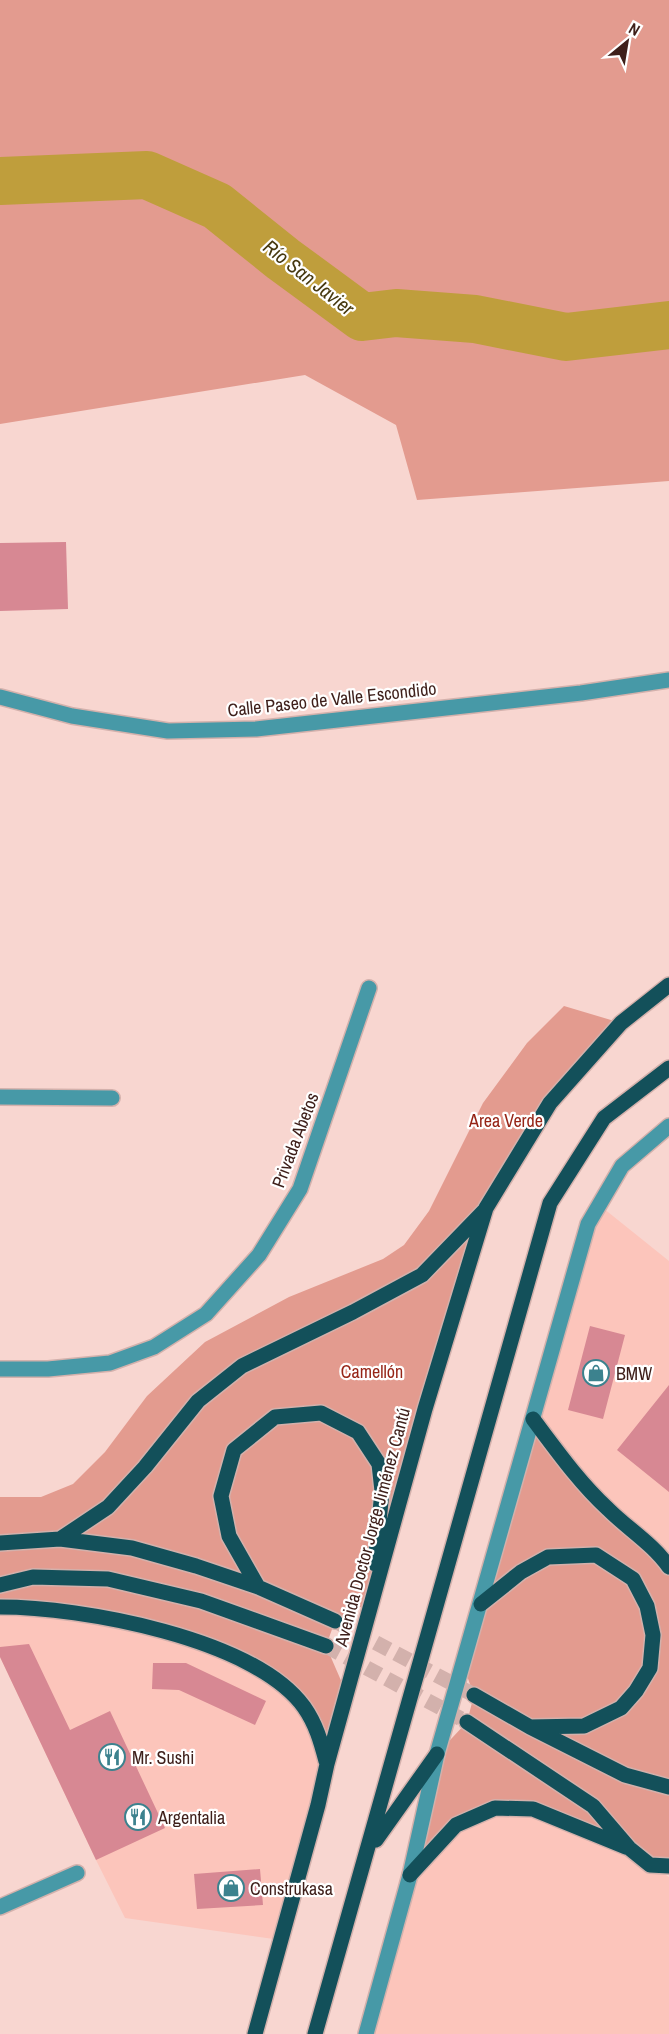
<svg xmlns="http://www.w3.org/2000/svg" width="669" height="2034" viewBox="0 0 669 2034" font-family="'Archivo Narrow',sans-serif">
<rect width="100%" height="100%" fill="#f8d6d0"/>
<path fill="#fcc5bb" d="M 598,1204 L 669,1261 L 669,1567 L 608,1509 L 533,1419 Z
M 0,1607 L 120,1620 L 251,1665 L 303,1706 L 327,1764 L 281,1940 L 125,1918 L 96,1860 L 0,1657 Z
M 495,1808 L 533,1809 L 650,1865 L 669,1877 L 669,2034 L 366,2034 L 410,1875 L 456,1825 Z"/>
<path fill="#e39b8f" d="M 0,0 L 669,0 L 669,481 L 417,500 L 396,425 L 305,375 L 0,424 Z
M 564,1006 L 621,1023 L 550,1103 L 486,1208 L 372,1601 L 335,1621 L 326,1646 L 346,1692 L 327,1764 L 303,1706 L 251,1665 L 120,1620 L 0,1607 L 0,1497 L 41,1497 L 73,1484 L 105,1452 L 147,1396 L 205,1342 L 289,1297 L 383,1259 L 404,1245 L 429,1211 L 483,1103 L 527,1043 Z
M 533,1419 L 669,1567 L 669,1866 L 571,1823 L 495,1808 L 456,1825 L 410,1875 L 437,1754 L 467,1722 L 474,1695 L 463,1665 Z"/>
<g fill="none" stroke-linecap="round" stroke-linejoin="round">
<path stroke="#bf9e3c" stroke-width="48" d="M 0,181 L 147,175 L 217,206 L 283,259 L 362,317 L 396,313 L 475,319 L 566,337 L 669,325"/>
</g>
<path fill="#d78893" d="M 66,542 L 68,609 L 0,611 L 0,543 Z
M 590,1326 L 625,1335 L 603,1419 L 568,1410 Z
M 669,1385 L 669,1492 L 617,1450 Z
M 29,1644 L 70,1730 L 110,1711 L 165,1828 L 96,1860 L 0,1657 L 0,1647 Z
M 153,1663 L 186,1663 L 266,1701 L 255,1725 L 179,1690 L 152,1689 Z
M 260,1869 L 263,1905 L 197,1909 L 194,1874 Z"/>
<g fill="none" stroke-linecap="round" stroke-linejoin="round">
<path stroke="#d3b1ac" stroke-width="15" stroke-dasharray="15 8" stroke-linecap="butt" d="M 335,1621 L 474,1695
M 326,1646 L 467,1722"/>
<defs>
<path id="minor" d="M 0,697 L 72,716 L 168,731 L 256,729 L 581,693 L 669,680
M 0,1097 L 112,1098
M 0,1369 L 48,1369 L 110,1363 L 154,1347 L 206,1314 L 259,1255 L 300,1189 L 369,988
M 0,1907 L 77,1873
M 366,2034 L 410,1875 L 437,1754 L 588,1224 L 622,1166 L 669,1126"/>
<path id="major" d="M 533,1419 C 557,1451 579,1482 608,1509 C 628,1529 653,1544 669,1567
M 60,1539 L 108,1507 L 145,1467 L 198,1401 L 242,1366 L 353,1312 L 422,1275 L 484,1211
M 0,1543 L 60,1539 L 132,1548 L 196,1566 L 258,1587 L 335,1621
M 0,1585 L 33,1577 L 108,1579 L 201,1601 L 326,1646
M 258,1587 L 229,1536 L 221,1496 L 234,1450 L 275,1417 L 321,1413 L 358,1432 L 379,1464 L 382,1491 L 375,1564
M 481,1604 L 521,1572 L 548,1557 L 596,1555 L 633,1579 L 647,1606 L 653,1635 L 650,1668 L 636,1691 L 621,1708 L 584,1726 L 530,1727
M 0,1607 C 81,1607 254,1638 304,1707 C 316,1724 321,1742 326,1761
M 474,1695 L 530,1727 L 625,1775 L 669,1787
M 467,1722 L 593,1806 L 629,1848 L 650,1865 L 669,1866
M 376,1840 L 437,1754
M 410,1875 L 456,1825 L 495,1808 L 533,1809 L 626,1847
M 255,2034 L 318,1805 L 327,1764 L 425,1409 L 486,1208 L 550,1103 L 621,1023 L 669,985
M 315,2034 L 550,1203 L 604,1118 L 669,1068"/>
</defs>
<use href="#minor" stroke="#d3b1ac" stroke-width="18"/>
<use href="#major" stroke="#d3b1ac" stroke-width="18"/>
<use href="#minor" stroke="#4799a7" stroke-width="15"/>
<use href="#major" stroke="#13505a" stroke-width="15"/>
</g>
<defs>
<symbol id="shop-ring" viewBox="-11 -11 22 22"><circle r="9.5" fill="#fff" stroke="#3c828e" stroke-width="1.5"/><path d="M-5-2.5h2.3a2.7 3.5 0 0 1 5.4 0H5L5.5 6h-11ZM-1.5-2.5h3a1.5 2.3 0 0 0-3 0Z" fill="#3c828e"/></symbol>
<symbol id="restaurant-ring" viewBox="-11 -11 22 22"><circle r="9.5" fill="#fff" stroke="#3c828e" stroke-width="1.5"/><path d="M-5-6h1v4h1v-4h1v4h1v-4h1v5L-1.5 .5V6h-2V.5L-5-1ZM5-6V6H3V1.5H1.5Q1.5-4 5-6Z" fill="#3c828e"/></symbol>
</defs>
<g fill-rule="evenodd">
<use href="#shop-ring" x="581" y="1358" width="30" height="30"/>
<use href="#restaurant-ring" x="97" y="1742" width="30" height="30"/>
<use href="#restaurant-ring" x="123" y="1802" width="30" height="30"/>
<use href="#shop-ring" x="216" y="1873" width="30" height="30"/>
</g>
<g text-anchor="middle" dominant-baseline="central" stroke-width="4.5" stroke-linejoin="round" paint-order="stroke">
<g font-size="18" fill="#3e1f1a" stroke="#fff">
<text transform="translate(332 699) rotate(-6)">Calle Paseo de Valle Escondido</text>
<text transform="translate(295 1140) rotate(-69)">Privada Abetos</text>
<text transform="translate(372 1527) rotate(-75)">Avenida Doctor Jorge Jiménez Cantú</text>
</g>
<g font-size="18" fill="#962517" stroke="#fff">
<text x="506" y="1120">Area Verde</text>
<text x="372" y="1371">Camellón</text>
</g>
<g font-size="18" fill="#3e1f1a" stroke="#fff" text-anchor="start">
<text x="616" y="1373">BMW</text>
<text x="132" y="1757">Mr. Sushi</text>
<text x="158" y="1817">Argentalia</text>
<text x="250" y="1888">Construkasa</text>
</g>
<g font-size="20" font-style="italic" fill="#473910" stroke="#fff">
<text transform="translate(309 277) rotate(38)">Río San Javier</text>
</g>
</g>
<g transform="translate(627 42) rotate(30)" stroke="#ffffff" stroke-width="4.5" paint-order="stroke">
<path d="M0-4.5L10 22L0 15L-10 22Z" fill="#3e1f1a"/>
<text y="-9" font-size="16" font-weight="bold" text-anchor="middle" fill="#3e1f1a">N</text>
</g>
</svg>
